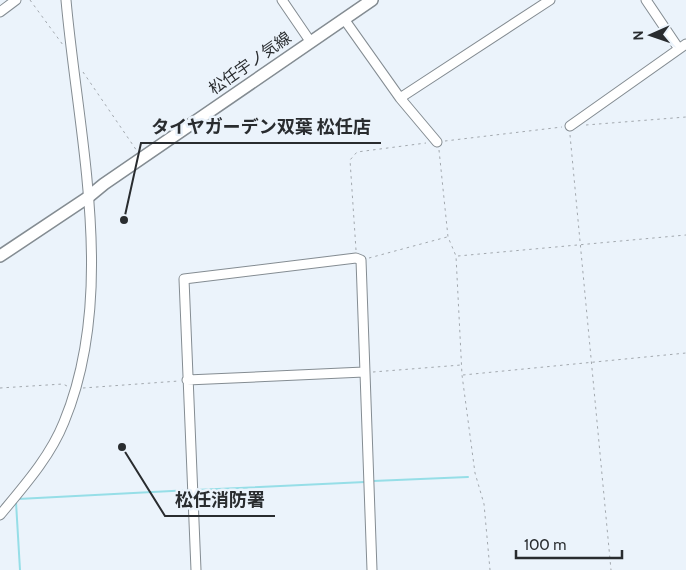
<svg xmlns="http://www.w3.org/2000/svg" width="686" height="570" viewBox="0 0 686 570" font-family="Cabin,'Noto Sans JP',sans-serif">
<rect width="100%" height="100%" fill="#ebf3fb"/>
<g fill="none" stroke-linecap="round" stroke-linejoin="round">
<path stroke="#96dee7" stroke-width="2" d="M 373,481 L 468,477
M 195,490 L 365,482
M 18,499 L 191,490
M 16,502 L 20,570"/>
<defs>
<path id="minor" d="M 282,0 L 310,41
M 646,0 L 679,49
M 0,12 L 16,0
M 344,19 L 400,98 L 437,142
M 400,98 L 550,0
M 570,126 L 686,44
M 187,380 L 364,372
M 0,515 C 24,486 50,457 64,422 C 118,292 78,135 66,0
M 196,570 L 184,279 L 356,258 L 361,260 L 372,570"/>
<path id="major" d="M 0,256 L 87,198 L 104,184 L 372,0"/>
</defs>
<use href="#minor" stroke="#848c92" stroke-width="11"/>
<use href="#major" stroke="#848c92" stroke-width="14"/>
<path stroke="#a2a8ae" stroke-width="1" stroke-dasharray="2.5 4" stroke-linecap="butt" d="M 30,0 L 63,45
M 83,72 L 137,151
M 586,125 L 686,117
M 570,135 L 611,570
M 445,141 L 562,127
M 439,150 L 448,237 L 456,256 L 462,375 L 475,473 L 484,504 L 490,570
M 356,250 L 350,160 L 357,152 L 426,143
M 458,256 L 686,235
M 369,258 L 447,237
M 373,372 L 461,365
M 463,375 L 686,353
M 0,388 L 63,384 L 67,386
M 83,388 L 179,381"/>
<use href="#minor" stroke="#fff" stroke-width="9"/>
<use href="#major" stroke="#fff" stroke-width="11"/>
</g>
<g text-anchor="middle" dominant-baseline="central" stroke-width="5" stroke-linejoin="round" paint-order="stroke">
<g font-size="16" fill="#292c2f" stroke="#ebf3fb">
<text transform="translate(250 63) rotate(-35)">松任宇ノ気線</text>
</g>
</g>
<path fill="none" stroke="#292c2f" stroke-width="2" d="M124 220L141 143H381M122 447L165 516H275"/>
<g fill="#292c2f" stroke="#ebf3fb" stroke-width="2">
<circle cx="124" cy="220" r="5"/>
<circle cx="122" cy="447" r="5"/>
</g>
<g font-size="18" text-anchor="middle" font-weight="bold" fill="#292c2f" stroke="#ebf3fb" stroke-width="5" stroke-linejoin="round" paint-order="stroke">
<text x="261" y="133">タイヤガーデン双葉 松任店</text>
<text x="220" y="506">松任消防署</text>
</g>
<g transform="translate(651 35) rotate(268)" stroke="#ebf3fb" stroke-width="4" paint-order="stroke">
<path d="M0-4L9 19L0 12L-9 19Z" fill="#292c2f"/>
<text y="-8" font-size="14" font-weight="bold" text-anchor="middle" fill="#292c2f">N</text>
</g>
<path d="M516 550v8h106v-8" fill="none" stroke="#292c2f" stroke-width="2.5"/>
<text x="524" y="550" font-size="15" fill="#292c2f" stroke="#ebf3fb" stroke-width="4" paint-order="stroke">100 m</text>
</svg>
